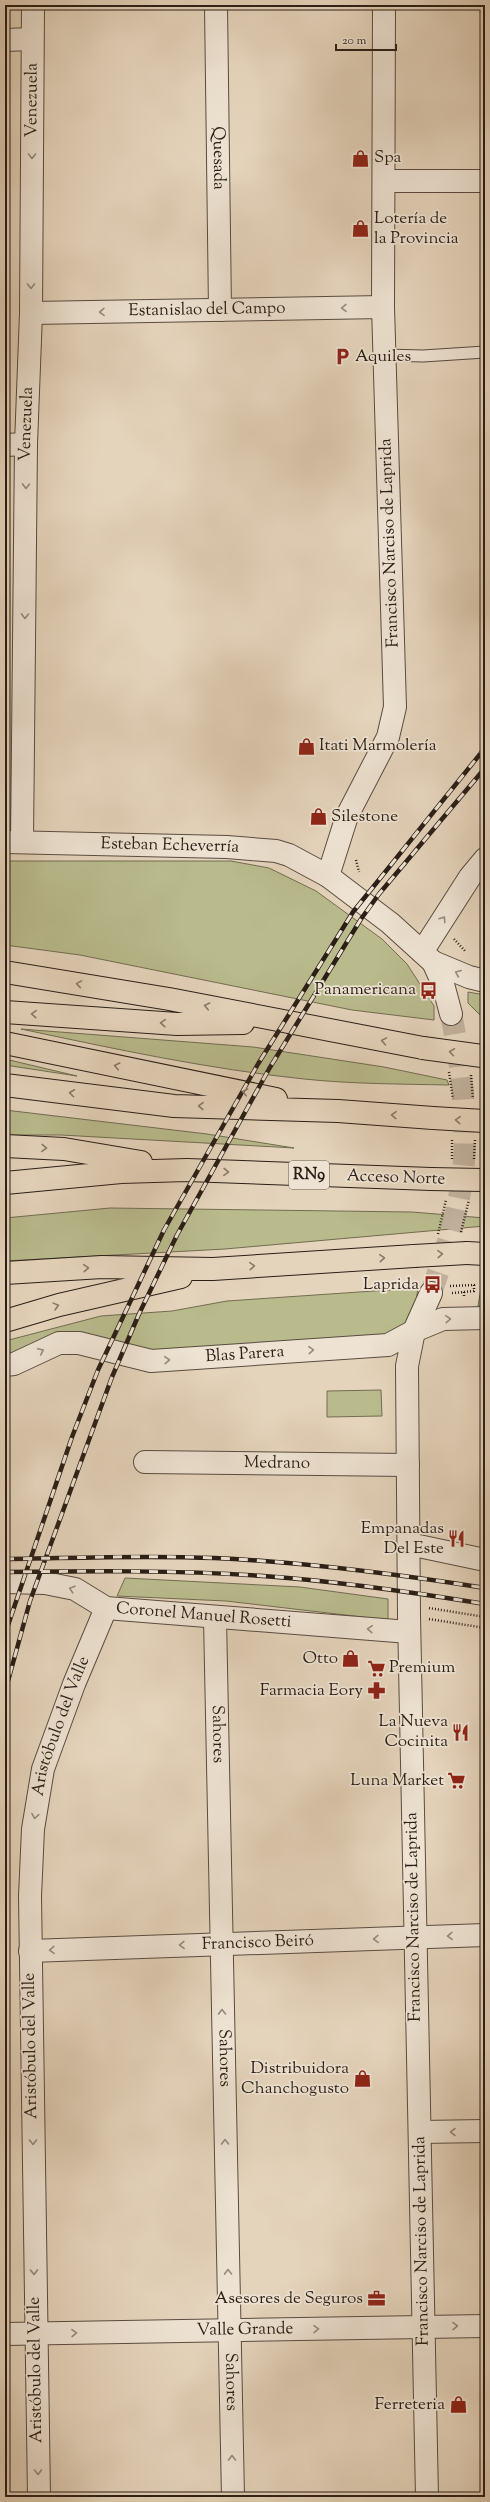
<svg xmlns="http://www.w3.org/2000/svg" width="490" height="2502" viewBox="0 0 490 2502" font-family="'Sorts Mill Goudy',serif">
<rect width="100%" height="100%" fill="#e5d4bc"/>
<filter id="stains"><feTurbulence type="fractalNoise" baseFrequency=".005" numOctaves="4"/><feColorMatrix values="0 0 0 0 .2 0 0 0 0 .09 0 0 0 0 .02 0 0 0 .5 -.17"/></filter>
<radialGradient id="worn" r=".72"><stop offset=".6" stop-color="#630" stop-opacity="0"/><stop offset="1" stop-color="#630" stop-opacity=".3"/></radialGradient>
<path fill="#b9bb8d" stroke="#726c52" d="M 5,861 L 231,861 L 269,868 L 316,891 L 382,939 L 407,964 L 434,1006 L 434,1020 L 352,1010 L 80,955 L 5,945 Z
M 468,992 L 485,995 L 485,1017 L 481,1016 L 468,1003 Z
M 21,1029 L 253,1047 L 384,1067 L 447,1080 L 449,1085 C 400,1084 352,1084 304,1079 C 208,1069 115,1049 21,1029 Z
M 5,1059 L 77,1076 L 5,1065 Z
M 5,1110 L 207,1134 L 294,1148 L 61,1135 L 5,1135 Z
M 110,1208 L 412,1212 L 485,1218 L 485,1226 L 225,1249 L 5,1261 L 5,1218 Z
M 482,1283 L 485,1283 L 485,1306 L 478,1306 Z
M 418,1288 L 412,1326 L 389,1336 L 148,1356 L 99,1340 L 5,1357 L 5,1341 L 101,1316 L 172,1311 L 227,1301 Z
M 381,1390 L 382,1416 L 327,1417 L 327,1391 Z
M 125,1578 L 300,1587 L 388,1599 L 388,1620 L 226,1601 L 117,1596 Z"/>
<g fill="none" stroke-linecap="round" stroke-linejoin="round">
<path stroke="#c0b09b" stroke-width="22" stroke-dasharray="22 11" stroke-linecap="butt" d="M 431,1293 C 443,1258 455,1224 461,1187 C 470,1133 462,1068 451,1014"/>
<defs>
<path id="service" d="M 385,355 L 423,356 L 485,352"/>
<g id="minor">
<path id="s1" d="M 216,5 L 220,310"/>
<path d="M 5,40 L 32,39"/>
<path d="M 384,181 L 485,181"/>
<path id="s2" d="M 31,313 L 383,307"/>
<path d="M 5,445 L 26,444"/>
<path id="s3" d="M 22,842 L 26,444 L 31,313 L 33,5"/>
<path d="M 422,952 L 470,877 L 485,859"/>
<path id="s4" d="M 145,1462 L 408,1465"/>
<path d="M 409,1544 L 485,1560"/>
<path id="s5" d="M 215,1618 L 233,2497"/>
<path id="s6" d="M 30,1951 L 485,1935"/>
<path d="M 420,2132 L 485,2131"/>
<path id="s7" d="M 5,2334 L 485,2326"/>
<path id="s8" d="M 39,2497 L 30,1896 L 33,1829 L 43,1769 L 74,1684 L 106,1608"/>
</g>
<g id="tertiary">
<path id="s9" d="M 5,842 L 227,847 L 276,851 L 289,855 L 328,876 L 390,923 L 422,952 L 433,962 L 443,984 L 451,1014"/>
<path d="M 328,876 L 347,816 L 388,737 L 395,707 L 383,307 L 384,5"/>
<path d="M 433,962 L 469,977 L 485,981"/>
<path id="s10" d="M 5,1365 L 14,1364 L 59,1343 L 79,1343 L 151,1361 L 388,1345 L 414,1331 L 443,1319 L 485,1318"/>
<path id="s11" d="M 5,1582 L 45,1583 L 75,1589 L 106,1608 L 409,1632"/>
<path d="M 427,2497 L 409,1616 L 407,1366 L 414,1331 L 431,1293"/>
</g>
<path id="motorway" d="M 5,972 L 169,999 L 423,1048
M 5,1012 L 177,1024 L 243,1023
M 5,1043 L 276,1099
M 5,1085 L 174,1106 L 338,1111 L 433,1118
M 5,1146 L 64,1149 L 141,1162
M 5,1183 L 121,1172 L 187,1170 L 431,1179
M 467,1253 L 485,1254
M 5,1273 L 102,1267 L 213,1269 L 414,1256
M 5,1321 L 59,1305 L 181,1277"/>
</defs>
<use href="#service" stroke="#594c40" stroke-width="13"/>
<use href="#minor" stroke="#594c40" stroke-width="24"/>
<use href="#tertiary" stroke="#594c40" stroke-width="24"/>
<use href="#motorway" stroke="#2a1e16" stroke-width="24"/>
<path stroke="#2a1e16" stroke-width="2.5" stroke-dasharray="1 2" stroke-linecap="butt" d="M 356,860 L 359,872
M 454,939 L 466,952
M 449,1072 L 453,1099
M 471,1075 L 473,1099
M 452,1159 L 452,1140
M 474,1159 L 475,1140
M 461,1232 L 469,1200
M 438,1234 L 446,1200
M 450,1286 L 474,1285 L 474,1291 L 464,1292
M 452,1293 L 464,1292 L 464,1298
M 429,1608 L 485,1617
M 429,1619 L 485,1628"/>
<use href="#service" stroke="#eee3d3" stroke-width="11"/>
<use href="#minor" stroke="#eee3d3" stroke-width="22"/>
<use href="#tertiary" stroke="#eee3d3" stroke-width="22"/>
<use href="#motorway" stroke="#e5d4bc" stroke-width="22"/>
<defs>
<path id="rail" d="M 5,1559 C 75,1558 144,1555 214,1558 C 304,1562 396,1574 485,1588
M 5,1572 C 91,1571 177,1570 263,1576 C 337,1581 411,1592 485,1604
M 5,1634 L 72,1437 L 98,1370 L 164,1230 L 258,1064 L 353,912 L 485,748
M 5,1692 L 30,1601 L 112,1377 L 139,1314 L 177,1235 L 269,1069 L 361,919 L 379,894 L 485,768"/>
</defs>
<use href="#rail" stroke="#2a1e16" stroke-width="4.5"/>
<use href="#rail" stroke="#eee3d3" stroke-width="3" stroke-dasharray="9" stroke-linecap="butt"/>
<defs>
<path id="motorway-bridge" d="M 423,1048 L 482,1056
M 433,1118 L 484,1121
M 431,1179 L 482,1180
M 414,1256 L 467,1253"/>
</defs>
<use href="#motorway-bridge" stroke="#2a1e16" stroke-width="24" stroke-linecap="butt"/>
<use href="#motorway-bridge" stroke="#e5d4bc" stroke-width="22"/>
</g>
<defs><path id="oneway-chevron" d="M-2-3.5L2.5 0L-2 3.5" fill="none" stroke-width="1.6" stroke-linecap="round" stroke-linejoin="round"/></defs>
<g stroke="#968a7e">
<use href="#oneway-chevron" transform="translate(32 156) rotate(90)"/>
<use href="#oneway-chevron" transform="translate(31 286) rotate(90)"/>
<use href="#oneway-chevron" transform="translate(344 308) rotate(179)"/>
<use href="#oneway-chevron" transform="translate(102 312) rotate(179)"/>
<use href="#oneway-chevron" transform="translate(26 486) rotate(91)"/>
<use href="#oneway-chevron" transform="translate(25 616) rotate(91)"/>
<use href="#oneway-chevron" transform="translate(443 919) rotate(-57)"/>
<use href="#oneway-chevron" transform="translate(458 973) rotate(-157)"/>
<use href="#oneway-chevron" transform="translate(448 1319) rotate(-4)"/>
<use href="#oneway-chevron" transform="translate(311 1350) rotate(-4)"/>
<use href="#oneway-chevron" transform="translate(41 1351) rotate(-25)"/>
<use href="#oneway-chevron" transform="translate(167 1360) rotate(-4)"/>
<use href="#oneway-chevron" transform="translate(72 1589) rotate(-162)"/>
<use href="#oneway-chevron" transform="translate(370 1629) rotate(-176)"/>
<use href="#oneway-chevron" transform="translate(35 1816) rotate(99)"/>
<use href="#oneway-chevron" transform="translate(450 1936) rotate(178)"/>
<use href="#oneway-chevron" transform="translate(376 1939) rotate(178)"/>
<use href="#oneway-chevron" transform="translate(182 1945) rotate(178)"/>
<use href="#oneway-chevron" transform="translate(52 1950) rotate(178)"/>
<use href="#oneway-chevron" transform="translate(222 2012) rotate(-91)"/>
<use href="#oneway-chevron" transform="translate(453 2132) rotate(180)"/>
<use href="#oneway-chevron" transform="translate(33 2142) rotate(89)"/>
<use href="#oneway-chevron" transform="translate(225 2142) rotate(-91)"/>
<use href="#oneway-chevron" transform="translate(34 2272) rotate(89)"/>
<use href="#oneway-chevron" transform="translate(228 2272) rotate(-91)"/>
<use href="#oneway-chevron" transform="translate(455 2326) rotate(-1)"/>
<use href="#oneway-chevron" transform="translate(316 2329) rotate(-1)"/>
<use href="#oneway-chevron" transform="translate(74 2333) rotate(-1)"/>
<use href="#oneway-chevron" transform="translate(232 2458) rotate(-91)"/>
<use href="#oneway-chevron" transform="translate(38 2472) rotate(89)"/>
</g>
<g stroke="#887969">
<use href="#oneway-chevron" transform="translate(79 984) rotate(-171)"/>
<use href="#oneway-chevron" transform="translate(207 1006) rotate(-168)"/>
<use href="#oneway-chevron" transform="translate(34 1014) rotate(-176)"/>
<use href="#oneway-chevron" transform="translate(163 1023) rotate(-176)"/>
<use href="#oneway-chevron" transform="translate(384 1041) rotate(-170)"/>
<use href="#oneway-chevron" transform="translate(452 1052) rotate(-172)"/>
<use href="#oneway-chevron" transform="translate(117 1066) rotate(-168)"/>
<use href="#oneway-chevron" transform="translate(245 1092) rotate(-168)"/>
<use href="#oneway-chevron" transform="translate(72 1093) rotate(-173)"/>
<use href="#oneway-chevron" transform="translate(201 1106) rotate(-178)"/>
<use href="#oneway-chevron" transform="translate(394 1115) rotate(-177)"/>
<use href="#oneway-chevron" transform="translate(458 1120) rotate(-176)"/>
<use href="#oneway-chevron" transform="translate(44 1148) rotate(3)"/>
<use href="#oneway-chevron" transform="translate(226 1172) rotate(2)"/>
<use href="#oneway-chevron" transform="translate(440 1254) rotate(-2)"/>
<use href="#oneway-chevron" transform="translate(382 1258) rotate(-4)"/>
<use href="#oneway-chevron" transform="translate(252 1266) rotate(-4)"/>
<use href="#oneway-chevron" transform="translate(86 1268) rotate(-4)"/>
<use href="#oneway-chevron" transform="translate(56 1306) rotate(-15)"/>
</g>
<defs>
<symbol id="shop-bare" viewBox="-9 -9 18 18"><path d="M-5-2.5h2.3a2.7 3.5 0 0 1 5.4 0H5L5.5 6h-11ZM-1.5-2.5h3a1.5 2.3 0 0 0-3 0Z" fill="#8f2418" stroke="#eee3d3" stroke-width="2.5" paint-order="stroke"/></symbol>
<symbol id="parking-bare" viewBox="-9 -9 18 18"><path d="M-3.5-5.5H1a3.5 3.5 0 0 1 0 7H-1V5.5H-3.5ZM-1-3.4V-.6H.8a1.4 1.4 0 0 0 0-2.8Z" fill="#8f2418" stroke="#eee3d3" stroke-width="2.5" paint-order="stroke"/></symbol>
<symbol id="bus-bare" viewBox="-9 -9 18 18"><path d="M-5-6H5V4H4V6H2V4H-2V6H-4V4H-5ZM-3.5-4V0h7V-4ZM-3.5 1.2v1.5H-2V1.2ZM2 1.2v1.5H3.5V1.2Z" fill="#8f2418" stroke="#eee3d3" stroke-width="2.5" paint-order="stroke"/></symbol>
<symbol id="restaurant-bare" viewBox="-9 -9 18 18"><path d="M-5-6h1v4h1v-4h1v4h1v-4h1v5L-1.5 .5V6h-2V.5L-5-1ZM5-6V6H3V1.5H1.5Q1.5-4 5-6Z" fill="#8f2418" stroke="#eee3d3" stroke-width="2.5" paint-order="stroke"/></symbol>
<symbol id="supermarket-bare" viewBox="-9 -9 18 18"><path d="M-6-5.5h2.5l.6 2H6L4.5 2H-2.5L-4.4-4H-6ZM-1.5 3.2a1.3 1.3 0 1 0 .1 0ZM3 3.2a1.3 1.3 0 1 0 .1 0Z" fill="#8f2418" stroke="#eee3d3" stroke-width="2.5" paint-order="stroke"/></symbol>
<symbol id="pharmacy-bare" viewBox="-9 -9 18 18"><path d="M-2-6h4v4h4v4h-4v4h-4v-4h-4v-4h4Z" fill="#8f2418" stroke="#eee3d3" stroke-width="2.5" paint-order="stroke"/></symbol>
<symbol id="office-bare" viewBox="-9 -9 18 18"><path d="M-6-3h4V-5.5h4V-3h4V5H-6ZM-1-4.5V-3h2v-1.5ZM-6 0V1H6V0Z" fill="#8f2418" stroke="#eee3d3" stroke-width="2.5" paint-order="stroke"/></symbol>
</defs>
<g fill-rule="evenodd">
<use href="#shop-bare" x="348" y="146" width="25" height="25"/>
<use href="#shop-bare" x="348" y="216" width="25" height="25"/>
<use href="#parking-bare" x="330" y="344" width="25" height="25"/>
<use href="#shop-bare" x="294" y="734" width="25" height="25"/>
<use href="#shop-bare" x="306" y="804" width="25" height="25"/>
<use href="#bus-bare" x="416" y="978" width="25" height="25"/>
<use href="#bus-bare" x="420" y="1272" width="25" height="25"/>
<use href="#restaurant-bare" x="444" y="1526" width="25" height="25"/>
<use href="#shop-bare" x="338" y="1646" width="25" height="25"/>
<use href="#supermarket-bare" x="364" y="1656" width="25" height="25"/>
<use href="#pharmacy-bare" x="364" y="1678" width="25" height="25"/>
<use href="#restaurant-bare" x="448" y="1720" width="25" height="25"/>
<use href="#supermarket-bare" x="444" y="1768" width="25" height="25"/>
<use href="#shop-bare" x="350" y="2066" width="25" height="25"/>
<use href="#office-bare" x="364" y="2286" width="25" height="25"/>
<use href="#shop-bare" x="446" y="2392" width="25" height="25"/>
</g>
<g text-anchor="middle" dominant-baseline="central" stroke-width="3.5" stroke-linejoin="round" paint-order="stroke">
<rect fill="#eee3d3" stroke="#65594f" stroke-width="1" x="289" y="1161" width="40" height="28" rx="3"/>
<g font-size="16" font-weight="bold" fill="#2a1e16">
<text x="309" y="1175">RN9</text>
</g>
<g font-size="17" fill="#2a1e16" stroke="#eee3d3">
<text stroke="none"><textPath href="#s3" startOffset="742">Venezuela</textPath></text>
<text stroke="none"><textPath href="#s1" startOffset="153">Quesada</textPath></text>
<text stroke="none"><textPath href="#s2" startOffset="176">Estanislao del Campo</textPath></text>
<text stroke="none"><textPath href="#s3" startOffset="418">Venezuela</textPath></text>
<text transform="translate(390 543) rotate(-92)">Francisco Narciso de Laprida</text>
<text stroke="none"><textPath href="#s9" startOffset="165">Esteban Echeverría</textPath></text>
<text transform="translate(396 1178) rotate(2)">Acceso Norte</text>
<text stroke="none"><textPath href="#s10" startOffset="247">Blas Parera</textPath></text>
<text stroke="none"><textPath href="#s4" startOffset="132">Medrano</textPath></text>
<text stroke="none"><textPath href="#s11" startOffset="205">Coronel Manuel Rosetti</textPath></text>
<text stroke="none"><textPath href="#s8" startOffset="775">Aristóbulo del Valle</textPath></text>
<text stroke="none"><textPath href="#s5" startOffset="116">Sahores</textPath></text>
<text transform="translate(414 1917) rotate(-91)">Francisco Narciso de Laprida</text>
<text stroke="none"><textPath href="#s6" startOffset="228">Francisco Beiró</textPath></text>
<text transform="translate(31 2046) rotate(-91)">Aristóbulo del Valle</text>
<text stroke="none"><textPath href="#s5" startOffset="440">Sahores</textPath></text>
<text transform="translate(422 2241) rotate(-91)">Francisco Narciso de Laprida</text>
<text stroke="none"><textPath href="#s7" startOffset="240">Valle Grande</textPath></text>
<text transform="translate(36 2370) rotate(-91)">Aristóbulo del Valle</text>
<text stroke="none"><textPath href="#s5" startOffset="764">Sahores</textPath></text>
</g>
<g font-size="17" fill="#2a1e16" stroke="#eee3d3" text-anchor="end">
<text x="374" y="158" text-anchor="start">Spa</text>
<text x="374" y="219" text-anchor="start">Lotería de<tspan x="374" dy="20">la Provincia</tspan></text>
<text x="355" y="357" text-anchor="start">Aquiles</text>
<text x="319" y="746" text-anchor="start">Itati Marmolería</text>
<text x="331" y="817" text-anchor="start">Silestone</text>
<text x="416" y="990">Panamericana</text>
<text x="419" y="1285">Laprida</text>
<text x="444" y="1529">Empanadas<tspan x="444" dy="20">Del Este</tspan></text>
<text x="338" y="1659">Otto</text>
<text x="389" y="1668" text-anchor="start">Premium</text>
<text x="363" y="1691">Farmacia Eory</text>
<text x="448" y="1722">La Nueva<tspan x="448" dy="20">Cocinita</tspan></text>
<text x="444" y="1781">Luna Market</text>
<text x="349" y="2069">Distribuidora<tspan x="349" dy="20">Chanchogusto</tspan></text>
<text x="363" y="2299">Asesores de Seguros</text>
<text x="445" y="2405">Ferreteria</text>
</g>
</g>
<rect width="490" height="2502" fill="none" stroke="#e5d4bc" stroke-width="20"/>
<rect x="6" y="6" width="478" height="2490" fill="none" stroke="#2a1e16" stroke-width="2"/>
<rect x="10" y="10" width="470" height="2482" fill="none" stroke="#2a1e16"/>
<path d="M336 44v6h60v-6" fill="none" stroke="#2a1e16" stroke-width="2"/>
<text x="342" y="44" font-size="12" fill="#2a1e16" stroke="#eee3d3" stroke-width="3" paint-order="stroke">20 m</text>
<rect width="100%" height="100%" filter="url(#stains)"/>
<rect width="100%" height="100%" fill="url(#worn)"/>
</svg>
